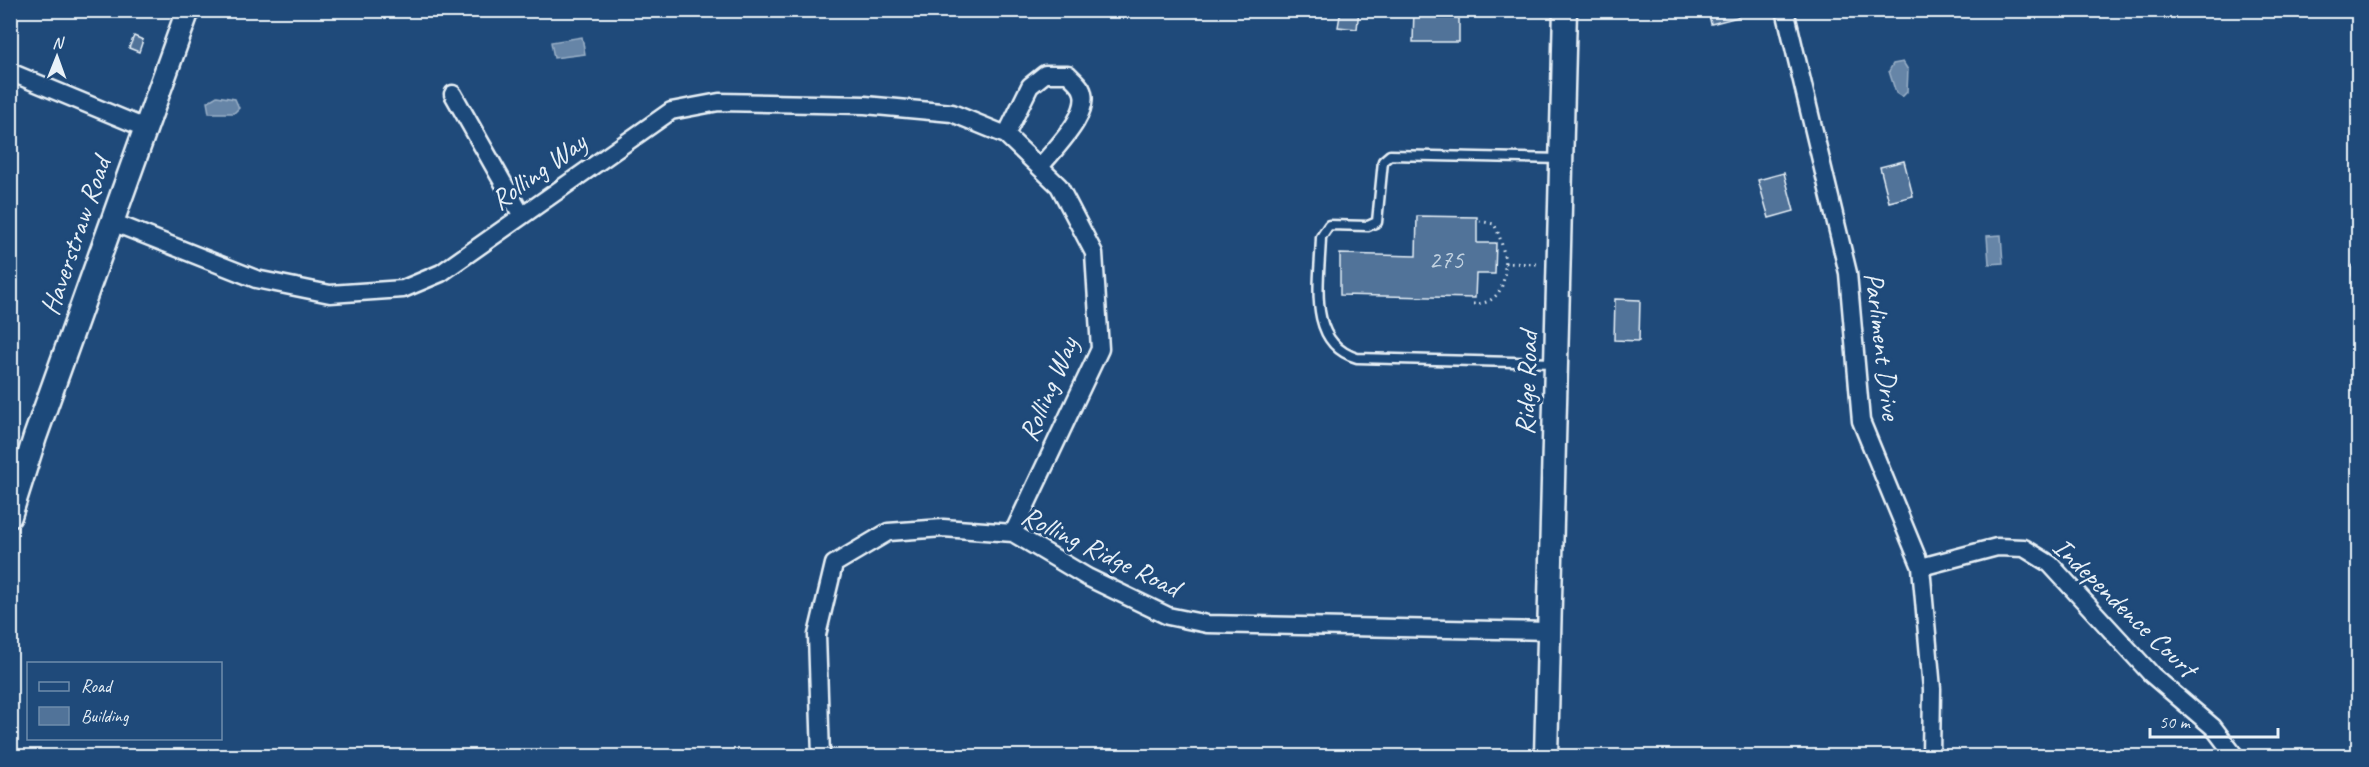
<svg xmlns="http://www.w3.org/2000/svg" width="2369" height="767" viewBox="0 0 2369 767" font-family="Caveat,sans-serif">
<rect width="100%" height="100%" fill="#1f4a7a"/>
<filter id="ink" filterUnits="userSpaceOnUse"><feTurbulence type="fractalNoise" baseFrequency=".0167" numOctaves="2"/><feDisplacementMap in="SourceGraphic" scale="12" xChannelSelector="R" yChannelSelector="G"/><feConvolveMatrix kernelMatrix="1 2 1 2 8 2 1 2 1" color-interpolation-filters="sRGB"/></filter>
<g filter="url(#ink)">
<path fill="#6685a7" stroke="#9ab0c7" stroke-width="1.5" d="M 582,37 L 585,54 L 554,58 L 551,42 Z
M 1903,62 L 1908,70 L 1907,92 L 1902,97 L 1896,93 L 1889,71 L 1893,64 Z
M 217,96 L 235,99 L 239,108 L 234,113 L 209,113 L 207,102 Z
M 2001,235 L 2003,263 L 1989,264 L 1987,236 Z"/>
<path fill="#517399" stroke="#e8f1f8" stroke-width="1.5" d="M 1341,10 L 1359,10 L 1357,29 L 1338,27 Z
M 1414,10 L 1459,10 L 1459,42 L 1413,42 Z
M 1708,10 L 1736,10 L 1738,17 L 1711,24 Z
M 134,36 L 143,40 L 139,52 L 129,48 Z
M 1904,161 L 1913,196 L 1889,202 L 1880,167 Z
M 1784,173 L 1794,211 L 1769,218 L 1758,180 Z
M 1417,216 L 1477,217 L 1477,243 L 1496,243 L 1495,274 L 1476,274 L 1475,298 L 1340,295 L 1340,254 L 1416,256 Z
M 1615,299 L 1640,300 L 1639,341 L 1614,340 Z"/>
<g fill="none" stroke-linecap="round" stroke-linejoin="round">
<defs>
<path id="lane" d="M 2358,268 L 2358,275
M 1555,363 L 1357,358 C 1306,343 1320,279 1321,237 L 1329,225 L 1368,226 L 1377,222 L 1383,161 L 1390,155 L 1561,159"/>
<path id="street" d="M 1785,10 L 1848,273 L 1861,421 L 1921,567 L 1932,689 L 1931,756
M 10,72 L 145,128
M 453,94 L 522,216
M 1006,135 L 1030,86 L 1045,74 L 1068,74 C 1072,78 1078,83 1081,88 C 1094,112 1054,149 1040,167
M 112,222 L 256,279 L 330,294 L 403,289 L 441,273 L 671,111 L 719,102 L 865,105 L 952,113 L 1006,135 L 1059,186 L 1094,253 L 1100,349 L 1013,533
M 1921,567 L 1997,547 L 2024,548 L 2050,564 L 2152,675 L 2213,727 L 2235,756
M 821,756 L 817,635 L 834,564 L 888,532 L 943,528 L 1013,533 L 1087,577 L 1168,616 L 1207,624 L 1548,631"/>
<path id="secondary" d="M 10,516 L 35,437 L 188,10
M 1546,756 L 1565,10"/>
</defs>
<use href="#lane" stroke="#e8f1f8" stroke-width="13"/>
<use href="#street" stroke="#e8f1f8" stroke-width="21"/>
<use href="#secondary" stroke="#e8f1f8" stroke-width="27"/>
<path stroke="#e8f1f8" stroke-width="3" stroke-dasharray="1.5 4.5" stroke-linecap="butt" d="M 1505,263 L 1539,264
M 1473,304 C 1515,305 1508,250 1494,224 L 1480,221"/>
<use href="#lane" stroke="#1f4a7a" stroke-width="8"/>
<use href="#street" stroke="#1f4a7a" stroke-width="16"/>
<use href="#secondary" stroke="#1f4a7a" stroke-width="22"/>
</g>
</g>
<g text-anchor="middle" dominant-baseline="central" stroke-width="6" stroke-linejoin="round" paint-order="stroke">
<g font-size="26" fill="#c2d2e0">
<text x="1446" y="259">275</text>
</g>
<g font-size="28" fill="#e8f1f8" stroke="#1f4a7a">
<text transform="translate(538 171) rotate(-36)">Rolling Way</text>
<text transform="translate(75 236) rotate(-71)">Haverstraw Road</text>
<text transform="translate(1883 346) rotate(83)">Parliment Drive</text>
<text transform="translate(1526 383) rotate(-88)">Ridge Road</text>
<text transform="translate(1048 389) rotate(-67)">Rolling Way</text>
<text transform="translate(1101 551) rotate(26)">Rolling Ridge Road</text>
<text transform="translate(2125 607) rotate(44)">Independence Court</text>
</g>
</g>
<rect width="2369" height="767" fill="none" stroke="#1f4a7a" stroke-width="36"/>
<rect x="18" y="18" width="2333" height="731" fill="none" stroke="#e8f1f8" stroke-width="2" filter="url(#ink)"/>
<rect x="27" y="662" width="195" height="78" fill="#1f4a7a" stroke="#6f8dac" stroke-width="1.5"/>
<rect x="39" y="682" width="30" height="9" fill="#1f4a7a" stroke="#6f8dac" stroke-width="1.5"/>
<text x="81" y="692" font-size="18" fill="#e8f1f8">Road</text>
<rect x="39" y="707" width="30" height="18" fill="#517399" stroke="#6f8dac" stroke-width="1.5"/>
<text x="81" y="722" font-size="18" fill="#e8f1f8">Building</text>
<g transform="translate(57 57) rotate(1)" stroke="#1f4a7a" stroke-width="4.5" paint-order="stroke">
<path d="M0-4.5L10 22L0 15L-10 22Z" fill="#e8f1f8"/>
<text y="-9" font-size="16" font-weight="bold" text-anchor="middle" fill="#e8f1f8">N</text>
</g>
<path d="M2150 728v9h128v-9" fill="none" stroke="#e8f1f8" stroke-width="3"/>
<text x="2159" y="728" font-size="18" fill="#e8f1f8" stroke="#1f4a7a" stroke-width="4.5" paint-order="stroke">50 m</text>
</svg>
